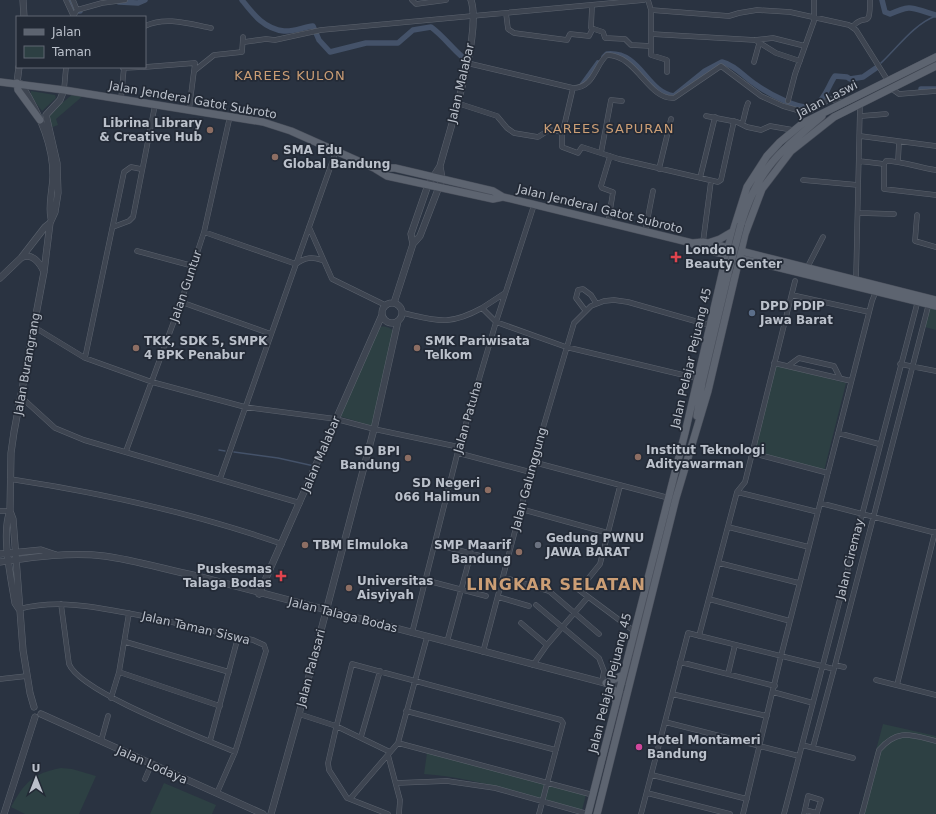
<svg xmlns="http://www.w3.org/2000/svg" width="936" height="814" viewBox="0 0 936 814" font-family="'DejaVu Sans',sans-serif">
<rect width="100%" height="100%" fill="#2a3341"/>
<path fill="#2d4043" d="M 31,91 L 55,95 L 56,98 L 42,111 L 31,96 Z
M 74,93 L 84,95 L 56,119 L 58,125 L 50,128 L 49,114 Z
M 928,307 L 936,309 L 936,330 L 925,327 Z
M 376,327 C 383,326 391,326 394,333 L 372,426 L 339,416 L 372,330 Z
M 776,365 L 846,383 L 824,471 L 754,452 Z
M 883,724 L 936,736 L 936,814 L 859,814 Z
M 427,753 L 587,791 L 582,810 C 530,796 478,778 424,774 Z
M 61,768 L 72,769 L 96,776 L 79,814 L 25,814 L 11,807 C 24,783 33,773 61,768 Z
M 164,783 L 216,805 L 212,814 L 150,814 Z"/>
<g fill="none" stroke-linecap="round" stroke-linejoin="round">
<path stroke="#445269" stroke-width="1.5" d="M 881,63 C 898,47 914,24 936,16
M 219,450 L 225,451
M 234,452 L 278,458 L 314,466"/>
<path stroke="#445269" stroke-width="5.5" d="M 70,0 L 74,11 L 80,11
M 242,0 C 253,14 264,29 284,31 C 293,32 304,27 313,26 L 319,40 L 330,52 L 366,43 L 398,43 L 413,30 L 431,27 C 446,38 455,53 470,63
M 882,0 L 885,12 L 890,14 C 914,3 912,9 936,15
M 119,2 L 138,3 L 145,0
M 604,57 L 607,54 C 641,51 646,92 674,96 L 705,71 L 722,62 C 735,65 744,77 755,84 C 766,92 801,112 814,106 C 824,102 829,84 835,76 L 847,77 L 850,79 L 863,77 L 876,68
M 582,85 L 598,63
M 921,89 L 936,89"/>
<defs>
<path id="minor" d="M 66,0 L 73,15
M 412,0 L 416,4 L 446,0
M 648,0 L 651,10 L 651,55 L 667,60 L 667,72
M 592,6 L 591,28 L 603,32 L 605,38 L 625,39 L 631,45 L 651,46
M 77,10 L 102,3 L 125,0
M 651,10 L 729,16 L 739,13 L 757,10 L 790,12 L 849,25 L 856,30 L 888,81
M 506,13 L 508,29 L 514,33 L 567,40 L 570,34 L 589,36 L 592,30
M 73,17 L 77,10 L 73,0
M 145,26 C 165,16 190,24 211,28
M 853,26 C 866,12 870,31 870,0
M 651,34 L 755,40 L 773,38 L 805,46
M 755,40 L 776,53 L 800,61
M 244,42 L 266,39 L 275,40 L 321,30 L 644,0
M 754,62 L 759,44
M 467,63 L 573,88
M 145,67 L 195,63 L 189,110
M 123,68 L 143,67
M 194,71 L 214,55 L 242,52 L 243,37
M 892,89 L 899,94 L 936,91
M 64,90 L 66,67
M 121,99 L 124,67
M 788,101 L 795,74 L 814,21 L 814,0
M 457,103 L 497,116 L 507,128 L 514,133 L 538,137 L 549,130 L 563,132
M 706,116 L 737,122 L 747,127 L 761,130 L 770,126 L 793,130
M 861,116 L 886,114
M 734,121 L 721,180 L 718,182 L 619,159 L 582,147 L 578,153 L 562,147 L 562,135 L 573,88 C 594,88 595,65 607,55 C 637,55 648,100 674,98 L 721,66 L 761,96 L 783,106 L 797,110 L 812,110 L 830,99 L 843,103
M 742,124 C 745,116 745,110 748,103
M 860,136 L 936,146
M 601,153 L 611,100 L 622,101
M 859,161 L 884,164 L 886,161 C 904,161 919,168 936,170
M 898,162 L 899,142
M 884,164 L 884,189 L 936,195
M 659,169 L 671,119
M 700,178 L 715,117
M 803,180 L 858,185
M 859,213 L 894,214
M 917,215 L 915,241 L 936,247
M 608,223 L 613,192 L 602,188 L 601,186 L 610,156
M 113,227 L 129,221 L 133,217 L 155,105
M 309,227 L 332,279 L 385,305
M 204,232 L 296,264 C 305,257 312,257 322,260
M 645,232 L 653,191
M 703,242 L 711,181
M 137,251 L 193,266
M 807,268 L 823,237
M 856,280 L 860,104
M 792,295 L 869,312
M 181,302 L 271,334
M 482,308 L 505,293
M 585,310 L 576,298 L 578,290 L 583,289 L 591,295 L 596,303
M 403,313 C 438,321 449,326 482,308 L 496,322 L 566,347 L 696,378
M 34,327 L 85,358 L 152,382 L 245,407 L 336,419 L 374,429 L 459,447
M 85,358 L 124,172 L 131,167 L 141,169
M 774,363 L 851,381
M 900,364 L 936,371
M 788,366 L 799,358 L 834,366 L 840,378
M 21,397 L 55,428 L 84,440 L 300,503
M 838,433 L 879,444
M 126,451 L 181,302 L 204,232 L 230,116
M 458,453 L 530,472
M 752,453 L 828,473
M 533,462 L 669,498
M 10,479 C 102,493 194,513 282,544
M 220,479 L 336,151
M 620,486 L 600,564 L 579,590 L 634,631
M 737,492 L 818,512
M 820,503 L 936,533
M 521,509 L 608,533
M 0,511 L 10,511
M 728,527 L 809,547
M 435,544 L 507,563
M 719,563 L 799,583
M 503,577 L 549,591 L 599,634
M 425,580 L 486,596
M 498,597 L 529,606
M 709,599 L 790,621
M 61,604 L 69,664 C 81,693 203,738 235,752
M 536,605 L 599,658 L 604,671 L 602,682
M 19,609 C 57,599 96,607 133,614 C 173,622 213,631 253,640 L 264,645 L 266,651 L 235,752 L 217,793
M 521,623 L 547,645
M 412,633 L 459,447 L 496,322 L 534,205
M 699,636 L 737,492 L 745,482 L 795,281
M 126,642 L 229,672
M 447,642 L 471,553
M 483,652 L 537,448 L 574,323 L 591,306 L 604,301 L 614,300 L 628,302 L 709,325
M 680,662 L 775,686
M 533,665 L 547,645 L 588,597
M 844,667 L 835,665 L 929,303
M 119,672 L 220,706
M 728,674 L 735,645
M 0,679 L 27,676
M 876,680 L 936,695
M 897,685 L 935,532
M 773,692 L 813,703
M 672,694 L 767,716
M 111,698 L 119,672 L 129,613
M 406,711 L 556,750
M 299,714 L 336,726 L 390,752
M 665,722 L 799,756
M 361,737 L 380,671
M 101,741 L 108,716
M 210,741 L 238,637
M 398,743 L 593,795
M 802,745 L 853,758
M 388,755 L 400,800 L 399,814
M 652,775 L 747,799
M 145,779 L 151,765
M 396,783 L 447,781 L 495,788 L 588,814
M 647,793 L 730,814
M 350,799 L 398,743 L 427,637
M 388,814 L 347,798 L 329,770 L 328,763 L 336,728 L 352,664 L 561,720 L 563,723 L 539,814
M 641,814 L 688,633 L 834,669 L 813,747
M 743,814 L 781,656 L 872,301 L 876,291
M 784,814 L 917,304
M 804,814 L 808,796 L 821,800 L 817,813 L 805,810
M 862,814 L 879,750 C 898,728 911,735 936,741"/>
<path id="tertiary" d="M 23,0 L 24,17
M 17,83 L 19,67
M 21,84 C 38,111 53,142 53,175 C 53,189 48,204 51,218
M 413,244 L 420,236 L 442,179 L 440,166 C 450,128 482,34 471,0
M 21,258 C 32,252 40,263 44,272
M 0,278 L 21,258 L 45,227 L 50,223
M382 313a10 10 0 1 1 20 0a10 10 0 1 1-20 0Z
M 394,303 L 413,244 L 411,234 L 428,185 L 440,166
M 10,511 L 13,519 L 23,650 L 30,693 L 34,707
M 0,554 L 41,550 L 56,555
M 0,562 C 34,557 70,552 104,556 C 135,560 167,570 197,576 L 628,689
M 259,594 L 382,315
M 19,609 L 15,603 C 11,578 1,534 10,511 L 11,453 L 14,432 L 44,272 L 50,223 L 55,212 L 58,193 L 57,163 L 46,115 L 60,100 L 64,90
M 41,714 L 263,814
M 4,814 L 35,717
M 271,814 L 299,714 L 374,429 L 398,321"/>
<path id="primary" d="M 0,82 L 64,90 L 263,122 L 291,131 L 374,168 L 387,176 L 493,199 L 503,197
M 17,83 L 18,90 L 40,120
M 374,168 L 395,168 L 493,191 L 503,197 L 692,243 L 696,247 L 726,255 L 936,306
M 741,224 C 758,168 779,153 822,116
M 692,243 L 703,242 L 721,246 L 936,300
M 708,243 L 720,239 L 732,232
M 697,416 L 702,383 L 728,274
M 606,683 L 615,691 L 616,701
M 606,683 L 623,675
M 588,814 L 685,433 L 729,244 L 747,187 L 767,156 L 780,142 L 803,123 L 936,57
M 597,814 L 676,498 L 708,391 L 745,234 L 762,189 L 791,151 L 834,117 L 936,66"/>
</defs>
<use href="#minor" stroke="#5c636e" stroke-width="5.5"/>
<use href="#tertiary" stroke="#5c636e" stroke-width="7"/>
<use href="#primary" stroke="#484e5a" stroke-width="8"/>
<use href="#minor" stroke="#3e4551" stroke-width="4.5"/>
<use href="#tertiary" stroke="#3e4551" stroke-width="6"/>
<use href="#primary" stroke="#5d6470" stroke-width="7"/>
<defs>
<path id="primary-bridge" d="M 728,274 L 741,224"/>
</defs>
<use href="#primary-bridge" stroke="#484e5a" stroke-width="8" stroke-linecap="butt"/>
<use href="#primary-bridge" stroke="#5d6470" stroke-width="7"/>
</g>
<g fill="#8d6e63" stroke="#232a36" stroke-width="1.5">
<circle cx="210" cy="130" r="4"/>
<circle cx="275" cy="157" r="4"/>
<circle cx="136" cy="348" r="4"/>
<circle cx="417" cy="348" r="4"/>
<circle cx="638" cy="457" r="4"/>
<circle cx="408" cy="458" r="4"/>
<circle cx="488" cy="490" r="4"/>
<circle cx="305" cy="545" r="4"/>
<circle cx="519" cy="552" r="4"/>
<circle cx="349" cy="588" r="4"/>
</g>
<g fill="#e0444e" stroke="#232a36" stroke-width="1.5">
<path d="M674 251h4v4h4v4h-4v4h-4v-4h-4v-4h4z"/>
<path d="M279 570h4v4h4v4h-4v4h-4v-4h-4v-4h4z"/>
</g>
<circle fill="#5c6f8a" stroke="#232a36" stroke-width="1.5" cx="752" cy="313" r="4"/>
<circle fill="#6b7280" stroke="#232a36" stroke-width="1.5" cx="538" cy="545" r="4"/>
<circle fill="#d1479c" stroke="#232a36" stroke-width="1.5" cx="639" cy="747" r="4"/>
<g text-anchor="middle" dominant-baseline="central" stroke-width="3.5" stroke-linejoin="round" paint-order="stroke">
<g font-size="12" fill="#bbc1cb" stroke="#232a36">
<text transform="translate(461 83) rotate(-77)">Jalan Malabar</text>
<text transform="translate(827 99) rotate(-27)">Jalan Laswi</text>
<text transform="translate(193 100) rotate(10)">Jalan Jenderal Gatot Subroto</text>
<text transform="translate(600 209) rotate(14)">Jalan Jenderal Gatot Subroto</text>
<text transform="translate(186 286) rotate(-71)">Jalan Guntur</text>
<text transform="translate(691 358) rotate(-77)">Jalan Pelajar Pejuang 45</text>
<text transform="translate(27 364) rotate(-80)">Jalan Burangrang</text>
<text transform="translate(468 417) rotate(-74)">Jalan Patuha</text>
<text transform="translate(321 454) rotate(-67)">Jalan Malabar</text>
<text transform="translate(529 479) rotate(-75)">Jalan Galunggung</text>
<text transform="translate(850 559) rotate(-76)">Jalan Ciremay</text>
<text transform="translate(343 615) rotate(14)">Jalan Talaga Bodas</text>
<text transform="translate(196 628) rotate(13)">Jalan Taman Siswa</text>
<text transform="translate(311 668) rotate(-75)">Jalan Palasari</text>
<text transform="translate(610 683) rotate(-76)">Jalan Pelajar Pejuang 45</text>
<text transform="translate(152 765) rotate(24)">Jalan Lodaya</text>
</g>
<g font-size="12" font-weight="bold" fill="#bbc1cb" stroke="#232a36" text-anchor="start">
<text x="202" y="123" text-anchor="end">Librina Library<tspan x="202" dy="14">&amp; Creative Hub</tspan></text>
<text x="283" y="150">SMA Edu<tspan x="283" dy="14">Global Bandung</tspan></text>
<text x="685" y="250">London<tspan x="685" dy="14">Beauty Center</tspan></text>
<text x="760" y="306">DPD PDIP<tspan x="760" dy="14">Jawa Barat</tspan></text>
<text x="144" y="341">TKK, SDK 5, SMPK<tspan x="144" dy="14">4 BPK Penabur</tspan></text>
<text x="425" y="341">SMK Pariwisata<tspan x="425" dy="14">Telkom</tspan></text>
<text x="646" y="450">Institut Teknologi<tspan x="646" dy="14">Adityawarman</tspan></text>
<text x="400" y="451" text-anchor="end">SD BPI<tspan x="400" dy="14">Bandung</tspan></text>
<text x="480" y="483" text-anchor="end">SD Negeri<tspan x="480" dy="14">066 Halimun</tspan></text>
<text x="546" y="538">Gedung PWNU<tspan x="546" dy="14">JAWA BARAT</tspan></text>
<text x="313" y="545">TBM Elmuloka</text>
<text x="511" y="545" text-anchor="end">SMP Maarif<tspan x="511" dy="14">Bandung</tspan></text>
<text x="272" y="569" text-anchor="end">Puskesmas<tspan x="272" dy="14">Talaga Bodas</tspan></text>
<text x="357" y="581">Universitas<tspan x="357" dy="14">Aisyiyah</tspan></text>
<text x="647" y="740">Hotel Montameri<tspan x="647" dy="14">Bandung</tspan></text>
</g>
<g font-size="13" letter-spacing="1" fill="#cb9e75" stroke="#232a36">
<text x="290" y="75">KAREES KULON</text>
<text x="609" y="128">KAREES SAPURAN</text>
</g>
<g font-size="16" font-weight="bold" letter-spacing="1" fill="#cb9e75" stroke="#232a36">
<text x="556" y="584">LINGKAR SELATAN</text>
</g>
</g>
<rect x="16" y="16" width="130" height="52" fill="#232a36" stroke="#606672"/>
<rect x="24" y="29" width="20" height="6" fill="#5d6470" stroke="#606672"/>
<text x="52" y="36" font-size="12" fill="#bbc1cb">Jalan</text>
<rect x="24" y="46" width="20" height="12" fill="#2d4043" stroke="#606672"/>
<text x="52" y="56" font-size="12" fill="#bbc1cb">Taman</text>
<g transform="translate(36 778)" stroke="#232a36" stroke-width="3" paint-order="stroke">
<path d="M0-3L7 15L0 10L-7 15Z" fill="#bbc1cb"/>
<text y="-6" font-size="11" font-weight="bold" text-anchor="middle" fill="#bbc1cb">U</text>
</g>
</svg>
